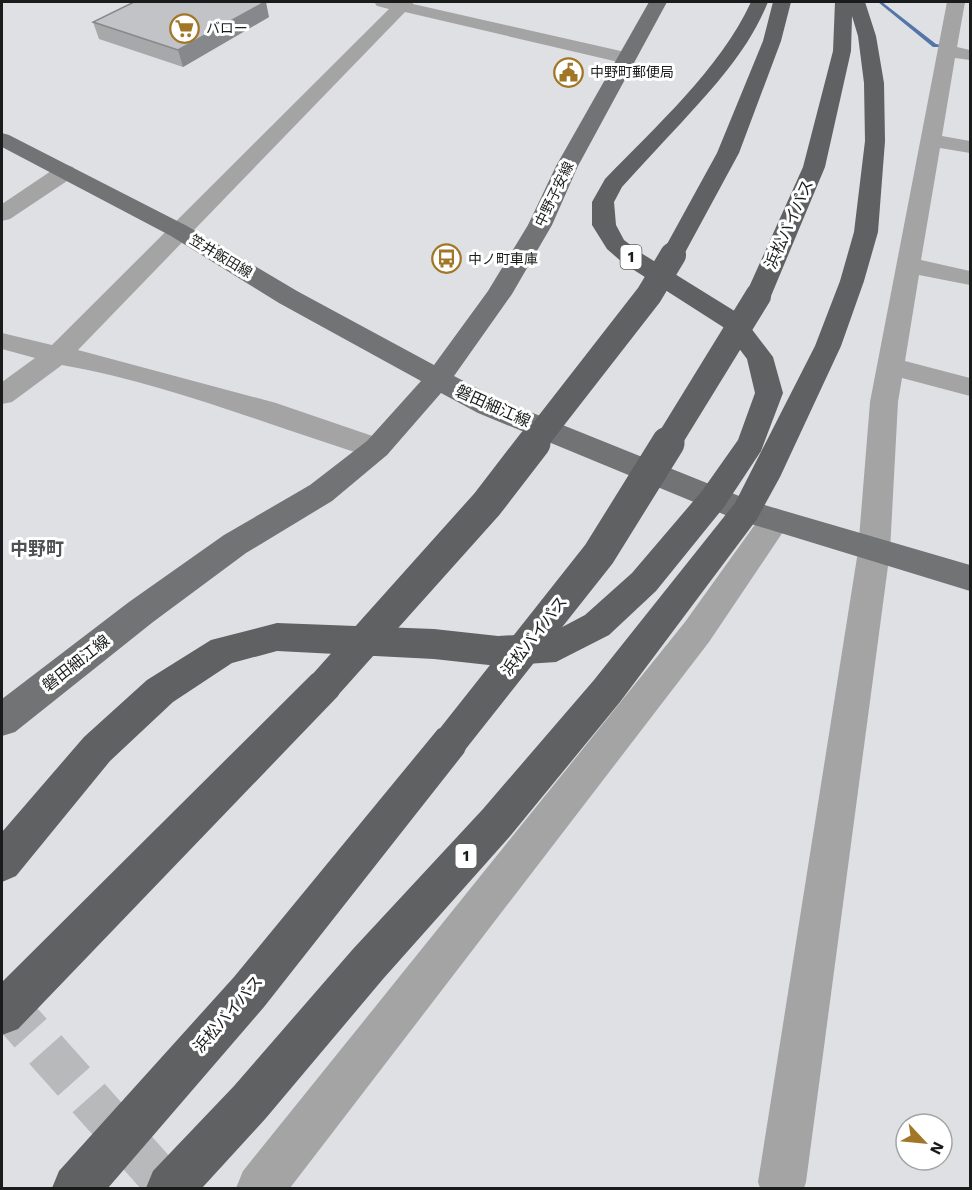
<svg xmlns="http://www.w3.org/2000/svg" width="972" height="1190" viewBox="0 0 972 1190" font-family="'Work Sans','Noto Sans JP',sans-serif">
<rect width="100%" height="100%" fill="#dee0e3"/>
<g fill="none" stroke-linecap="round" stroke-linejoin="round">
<path fill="#5475a8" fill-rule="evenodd" d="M 878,2 L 882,2 L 936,44 L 941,45 L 941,47 L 933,47 Z"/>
<path stroke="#b7b9bb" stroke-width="43" stroke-dasharray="43 22" stroke-linecap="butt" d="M 2,1001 L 169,1188"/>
<path fill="#a4a4a5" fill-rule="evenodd" d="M 374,2 L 413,2 L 413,4 L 634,54 L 636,58 L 634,62 L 627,64 L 405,12 L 78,350 L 276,403 L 387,441 L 392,448 L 387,455 L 377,459 C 272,427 170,384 62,365 L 12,402 L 2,404 L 2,382 L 35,358 L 2,349 L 2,333 L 52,345 L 389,9 L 377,6 Z
M 947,2 L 965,2 L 957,47 L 970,50 L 970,60 L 955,58 L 942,136 L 970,141 L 970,153 L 940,148 L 921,260 L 970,271 L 970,285 L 919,275 L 905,361 L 970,378 L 970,396 L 902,378 L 898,402 L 890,551 L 806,1182 L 804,1188 L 760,1188 L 758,1182 L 858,551 L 870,402 Z
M 65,165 L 73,167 L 76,172 L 73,177 L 10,219 L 2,221 L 2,204 L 57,167 Z
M 775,508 L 786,512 L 791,520 L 709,642 L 290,1188 L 236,1188 L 243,1171 L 685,622 L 764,512 Z"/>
<path fill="#717375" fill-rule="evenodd" d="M 649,2 L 667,2 L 578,166 L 552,225 L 512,294 L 454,376 L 498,399 L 754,502 L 970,565 L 970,591 L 735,519 L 478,413 L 441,393 L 387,455 L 332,501 L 246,553 L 153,622 L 15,732 L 2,736 L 2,699 L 129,602 L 224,535 L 310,485 L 367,441 L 421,381 L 279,303 L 171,236 L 2,147 L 2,133 L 9,135 L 187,226 L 297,291 L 434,365 L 488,291 L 528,225 L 556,166 Z"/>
<path fill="#5f6163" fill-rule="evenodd" d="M 751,2 L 768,2 C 749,49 716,85 682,122 C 662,143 642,165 622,187 L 614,202 L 616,225 L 624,240 L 641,253 L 741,315 L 773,357 L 783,393 L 761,451 L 724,507 L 656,591 L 609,635 L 556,662 L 498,666 L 434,659 L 277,651 L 232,663 L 173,702 L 110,761 L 16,876 L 2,882 L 2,832 L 84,737 L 147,680 L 211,640 L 277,623 L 434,629 L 498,636 L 551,633 L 585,615 L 632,573 L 702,491 L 738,440 L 755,393 L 747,359 L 723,327 L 623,263 L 607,249 L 592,225 L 592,202 L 605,179 C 656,126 720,69 751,2 Z
M 773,2 L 791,2 L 781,41 L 739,153 L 681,260 L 673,262 L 665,260 L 661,255 L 717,153 L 763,41 Z
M 835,2 L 865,2 L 876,36 L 884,83 L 885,141 L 878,232 L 864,281 L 841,346 L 780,477 L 757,519 L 620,702 L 511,835 L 383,979 L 266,1118 L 202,1188 L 146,1188 L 153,1171 L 234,1086 L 353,949 L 483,809 L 594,680 L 735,503 L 815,346 L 840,281 L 854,232 L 865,141 L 864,83 L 858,36 L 852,16 L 851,51 L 825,167 L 771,296 L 767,302 L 758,304 L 749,302 L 745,296 L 803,167 L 833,51 Z
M 325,669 L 338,674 L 343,685 L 338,696 L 18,1029 L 2,1035 L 2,982 L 312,674 Z
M 451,724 L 464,729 L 469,741 L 464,753 L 264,1007 L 108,1188 L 52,1188 L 59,1171 L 234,977 L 438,729 Z"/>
<path stroke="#5f6163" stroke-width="26" d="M 533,444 L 649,295 L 673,255
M 667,444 L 758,296"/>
<path stroke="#5f6163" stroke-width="33" d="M 325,685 L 487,504 L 534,443
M 451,741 L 599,554 L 668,443"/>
</g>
<path fill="#a6a8aa" d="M 269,17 L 183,67 L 99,39 L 93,22 Z"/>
<path fill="#87888b" d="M 265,2 L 266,2 L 269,17 L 183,67 L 178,50 Z"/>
<path fill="#c1c3c6" stroke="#87888b" stroke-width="1.5" d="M 134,2 L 265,2 L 178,50 L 93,22 Z"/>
<defs>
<symbol id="supermarket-ring" viewBox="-11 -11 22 22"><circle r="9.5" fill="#fff" stroke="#a17727" stroke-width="1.5"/><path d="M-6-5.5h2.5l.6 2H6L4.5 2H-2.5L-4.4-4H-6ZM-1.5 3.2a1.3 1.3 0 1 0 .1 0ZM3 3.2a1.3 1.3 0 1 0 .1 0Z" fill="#a17727"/></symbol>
<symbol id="civic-ring" viewBox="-11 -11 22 22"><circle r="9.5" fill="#fff" stroke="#a17727" stroke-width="1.5"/><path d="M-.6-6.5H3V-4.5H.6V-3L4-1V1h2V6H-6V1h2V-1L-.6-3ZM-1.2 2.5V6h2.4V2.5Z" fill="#a17727"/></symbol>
<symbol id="bus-ring" viewBox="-11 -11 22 22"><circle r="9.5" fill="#fff" stroke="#a17727" stroke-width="1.5"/><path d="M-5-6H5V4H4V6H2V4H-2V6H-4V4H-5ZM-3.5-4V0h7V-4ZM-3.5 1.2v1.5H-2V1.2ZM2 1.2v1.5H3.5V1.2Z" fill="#a17727"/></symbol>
</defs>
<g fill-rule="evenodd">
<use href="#supermarket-ring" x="168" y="12" width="33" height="33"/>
<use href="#civic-ring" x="552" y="56" width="33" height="33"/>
<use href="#bus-ring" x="430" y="242" width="33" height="33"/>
</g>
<g text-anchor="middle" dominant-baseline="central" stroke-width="6" stroke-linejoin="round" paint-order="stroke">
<g font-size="14" fill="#1a1b1b" stroke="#fff" text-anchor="start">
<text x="206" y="28">バロー</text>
<text x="590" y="72">中野町郵便局</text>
<text x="468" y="259">中ノ町車庫</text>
</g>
<g font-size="14" fill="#1a1b1b" stroke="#fff">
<text transform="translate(554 194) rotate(-64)">中野子安線</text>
<text transform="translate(221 256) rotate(31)">笠井飯田線</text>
</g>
<g fill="#fff" stroke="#5f5f5f" stroke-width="1.5">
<rect x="620.5" y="245" width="21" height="24" rx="4.5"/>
<rect x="455.5" y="844" width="21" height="24" rx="4.5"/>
</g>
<g font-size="15" font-weight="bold" fill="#1a1b1b">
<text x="631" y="257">1</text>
<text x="466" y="856">1</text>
</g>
<g font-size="16" fill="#1a1b1b" stroke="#fff">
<text transform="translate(789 224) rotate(-66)">浜松バイパス</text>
<text transform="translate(493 406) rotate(24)">磐田細江線</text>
<text transform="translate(534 636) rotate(-52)">浜松バイパス</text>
<text transform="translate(76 663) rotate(-38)">磐田細江線</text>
<text transform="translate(228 1014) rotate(-49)">浜松バイパス</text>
</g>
<g font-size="18" font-weight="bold" fill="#505153" stroke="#fff">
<text x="37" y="548">中野町</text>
</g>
</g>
<rect width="972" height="1190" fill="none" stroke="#1a1b1b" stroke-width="6"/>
<g transform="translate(924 1142) rotate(116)"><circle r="28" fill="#ffffff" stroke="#a3a4a4" stroke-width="1.5"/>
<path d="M0-4.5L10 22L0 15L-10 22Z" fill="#a17727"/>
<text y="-9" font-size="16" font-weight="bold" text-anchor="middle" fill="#1a1b1b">N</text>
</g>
</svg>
